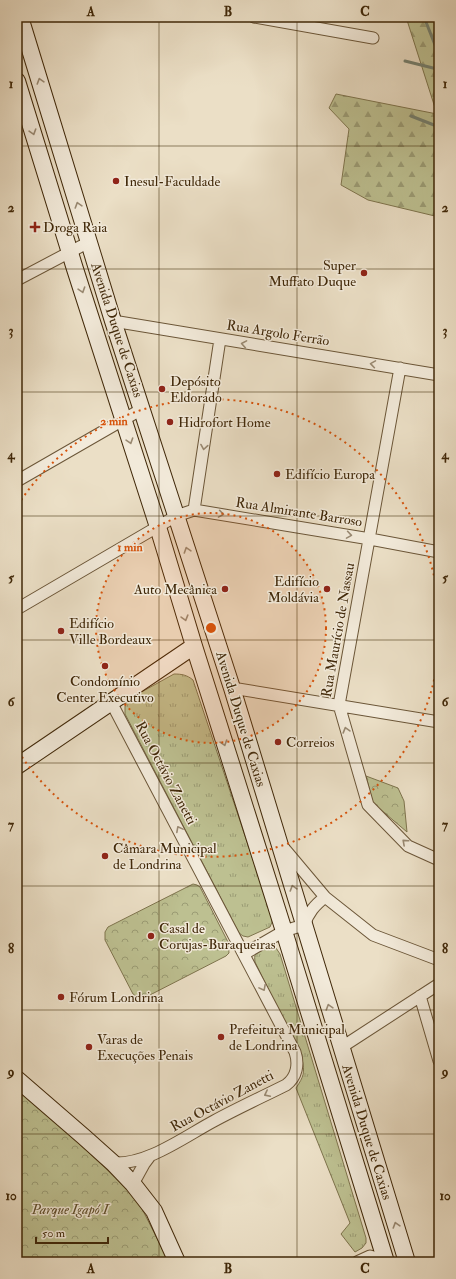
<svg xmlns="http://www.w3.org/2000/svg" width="456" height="1279" viewBox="0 0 456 1279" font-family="'IM FELL Double Pica',serif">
<defs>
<pattern id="grass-tufts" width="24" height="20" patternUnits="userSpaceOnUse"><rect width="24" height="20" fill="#bdc091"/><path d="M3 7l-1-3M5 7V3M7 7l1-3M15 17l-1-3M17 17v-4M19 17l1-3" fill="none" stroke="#9b9c75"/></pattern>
<pattern id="forest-firs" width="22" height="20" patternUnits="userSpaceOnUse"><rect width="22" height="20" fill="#bdc091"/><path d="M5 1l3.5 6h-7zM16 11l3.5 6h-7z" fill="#9b9c75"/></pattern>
<pattern id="park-crowns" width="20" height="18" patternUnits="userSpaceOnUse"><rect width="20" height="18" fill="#bdc091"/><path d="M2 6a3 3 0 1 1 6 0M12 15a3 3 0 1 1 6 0" fill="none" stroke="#9b9c75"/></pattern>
</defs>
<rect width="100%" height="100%" fill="#ebdfc6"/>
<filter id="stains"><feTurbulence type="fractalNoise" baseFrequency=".005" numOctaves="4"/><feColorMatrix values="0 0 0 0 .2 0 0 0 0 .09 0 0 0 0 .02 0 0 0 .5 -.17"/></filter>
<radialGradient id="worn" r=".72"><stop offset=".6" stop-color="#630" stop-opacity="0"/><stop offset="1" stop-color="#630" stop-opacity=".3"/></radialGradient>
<path fill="url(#grass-tufts)" stroke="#7e744d" d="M 174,674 C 182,674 187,675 193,680 L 272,917 L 272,922 L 270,927 L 248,937 L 243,936 L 239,933 L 125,714 L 125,705 L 127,700 Z
M 270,943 L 274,945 L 280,954 L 366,1238 L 366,1243 L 362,1248 L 355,1252 L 341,1234 L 350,1223 L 296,1088 C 304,1076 305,1073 302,1059 L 255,962 C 253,949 260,948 270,943 Z"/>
<path fill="url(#forest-firs)" stroke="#7e744d" d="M 406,17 L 439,17 L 439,217 L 368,200 L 341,185 L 349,129 L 329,108 L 336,94 L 437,114 Z"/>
<path fill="url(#park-crowns)" stroke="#7e744d" d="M 366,776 L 398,788 L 404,801 L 407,832 L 373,803 Z
M 193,884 L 197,885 L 200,887 L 228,942 L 229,953 L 226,956 L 146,997 C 141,998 137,997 133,994 L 105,940 L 105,932 L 108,927 Z
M 17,1088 L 37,1104 L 136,1197 L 169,1262 L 20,1262 L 17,1257 Z"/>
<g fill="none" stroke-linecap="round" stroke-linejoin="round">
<path stroke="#758171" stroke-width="3" d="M 424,17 L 439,55
M 405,61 L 437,69
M 439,62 L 437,70 L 439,73
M 411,116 L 439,127"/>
<defs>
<path id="street" d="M 254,17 L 373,38
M 17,280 L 89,242
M 113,321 L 439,375
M 400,368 L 339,705 L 368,805 L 408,846 L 439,860
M 17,481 L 142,409
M 194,510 L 220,339
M 17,609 L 176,516 L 194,510 L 370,539 L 439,552
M 232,688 L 439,722
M 111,702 L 295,1052 C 299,1064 297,1077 286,1085 C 262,1097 238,1108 214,1121 C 184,1137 147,1165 113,1163
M 283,847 L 325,897 L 373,935 L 439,960
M 244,954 L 284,931 L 304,925 C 309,912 314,906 325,897
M 420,996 L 439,1061
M 342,1047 L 439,984
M 133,1184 L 144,1164 L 150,1156
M 357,1262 L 370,1256 L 385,1260"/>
<path id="secondary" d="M 20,17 L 113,321 L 232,688 L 407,1262
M 17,81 L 75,269 L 158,527 L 194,646 L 284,931 L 386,1262
M 17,766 L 194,646
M 17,1079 L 84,1137 L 113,1163 L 133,1184 L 154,1211 L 177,1262"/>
</defs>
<use href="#street" stroke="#6b5638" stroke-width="13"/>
<use href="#secondary" stroke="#402809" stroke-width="18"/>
<use href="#street" stroke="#f2eada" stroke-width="11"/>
<use href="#secondary" stroke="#f2eada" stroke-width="16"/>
</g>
<defs><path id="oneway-chevron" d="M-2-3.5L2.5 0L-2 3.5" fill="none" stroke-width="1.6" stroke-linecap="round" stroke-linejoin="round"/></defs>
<g stroke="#998972">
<use href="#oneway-chevron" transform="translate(40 81) rotate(-107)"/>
<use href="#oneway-chevron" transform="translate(33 132) rotate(73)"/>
<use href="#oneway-chevron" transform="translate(78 205) rotate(-107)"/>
<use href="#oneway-chevron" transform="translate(82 290) rotate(72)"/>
<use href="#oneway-chevron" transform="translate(244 344) rotate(-170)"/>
<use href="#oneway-chevron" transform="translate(373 364) rotate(-171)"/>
<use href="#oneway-chevron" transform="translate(130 441) rotate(72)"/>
<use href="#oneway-chevron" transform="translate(204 447) rotate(99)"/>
<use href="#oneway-chevron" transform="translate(221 514) rotate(9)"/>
<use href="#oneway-chevron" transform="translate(349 535) rotate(9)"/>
<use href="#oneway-chevron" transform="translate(187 550) rotate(-108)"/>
<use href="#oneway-chevron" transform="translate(185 618) rotate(74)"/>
<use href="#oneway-chevron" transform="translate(346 730) rotate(-106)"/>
<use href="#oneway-chevron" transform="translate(224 743) rotate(72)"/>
<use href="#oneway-chevron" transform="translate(179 829) rotate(-118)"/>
<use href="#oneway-chevron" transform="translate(405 842) rotate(-138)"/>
<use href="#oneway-chevron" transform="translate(293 888) rotate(-107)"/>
<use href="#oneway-chevron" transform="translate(263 988) rotate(62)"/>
<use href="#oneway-chevron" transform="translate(329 1007) rotate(-107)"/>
<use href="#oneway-chevron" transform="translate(267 1094) rotate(153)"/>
<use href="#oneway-chevron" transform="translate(396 1225) rotate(-107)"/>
</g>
<path fill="none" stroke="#402809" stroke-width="1" stroke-opacity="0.55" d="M 159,17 L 159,1262M 297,17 L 297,1262M 17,146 L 439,146M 17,269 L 439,269M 17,392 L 439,392M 17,516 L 439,516M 17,640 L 439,640M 17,763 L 439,763M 17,886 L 439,886M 17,1010 L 439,1010M 17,1134 L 439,1134"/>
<circle cx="211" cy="628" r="115" fill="#d7540c" fill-opacity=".12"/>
<g fill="none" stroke="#d7540c" stroke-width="2" stroke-dasharray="2 4">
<circle cx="211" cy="628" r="115"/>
<path d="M439 650A229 229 0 0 1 18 751M18 505A229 229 0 0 1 439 606"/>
</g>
<g fill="#8f2418" stroke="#f2eada" stroke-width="1.5">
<circle cx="116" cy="181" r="4"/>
<path d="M33 221h4v4h4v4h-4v4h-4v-4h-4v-4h4z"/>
<circle cx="364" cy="273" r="4"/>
<circle cx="162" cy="389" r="4"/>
<circle cx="170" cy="422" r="4"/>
<circle cx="277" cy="474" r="4"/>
<circle cx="225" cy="589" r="4"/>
<circle cx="327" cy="589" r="4"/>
<circle cx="61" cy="631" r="4"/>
<circle cx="105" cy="666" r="4"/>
<circle cx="278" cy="742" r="4"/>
<circle cx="105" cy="856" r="4"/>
<circle cx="151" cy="936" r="4"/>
<circle cx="61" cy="997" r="4"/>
<circle cx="221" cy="1037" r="4"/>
<circle cx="89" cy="1047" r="4"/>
</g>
<g text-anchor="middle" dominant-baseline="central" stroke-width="3" stroke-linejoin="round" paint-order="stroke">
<g font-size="14" fill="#402809" stroke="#f2eada" text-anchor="start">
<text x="124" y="181">Inesul-Faculdade</text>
<text x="43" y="227">Droga Raia</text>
<text x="356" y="265" text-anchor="end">Super<tspan x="356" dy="16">Muffato Duque</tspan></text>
<text x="170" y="381">Depósito<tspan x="170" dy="16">Eldorado</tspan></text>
<text x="178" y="422">Hidrofort Home</text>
<text x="285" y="474">Edifício Europa</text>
<text x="319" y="581" text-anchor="end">Edifício<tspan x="319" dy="16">Moldávia</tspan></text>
<text x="217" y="589" text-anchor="end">Auto Mecânica</text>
<text x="69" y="623">Edifício<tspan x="69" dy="16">Ville Bordeaux</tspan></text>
<text x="105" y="681" text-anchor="middle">Condomínio<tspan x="105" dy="16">Center Executivo</tspan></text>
<text x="286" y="742">Correios</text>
<text x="113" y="848">Câmara Municipal<tspan x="113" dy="16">de Londrina</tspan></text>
<text x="159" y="928">Casal de<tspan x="159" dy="16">Corujas-Buraqueiras</tspan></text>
<text x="69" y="997">Fórum Londrina</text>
<text x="229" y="1029">Prefeitura Municipal<tspan x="229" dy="16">de Londrina</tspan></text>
<text x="97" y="1039">Varas de<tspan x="97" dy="16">Execuções Penais</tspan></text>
</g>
<g font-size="14" fill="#402809" stroke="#f2eada">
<text transform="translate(117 330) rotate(72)">Avenida Duque de Caxias</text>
<text transform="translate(278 333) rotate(9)">Rua Argolo Ferrão</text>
<text transform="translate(299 512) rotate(9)">Rua Almirante Barroso</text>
<text transform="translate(338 630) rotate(-80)">Rua Maurício de Nassau</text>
<text transform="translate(241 719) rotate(73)">Avenida Duque de Caxias</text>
<text transform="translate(166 773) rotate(62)">Rua Octávio Zanetti</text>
<text transform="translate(222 1101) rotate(-28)">Rua Octávio Zanetti</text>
<text transform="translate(367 1132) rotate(73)">Avenida Duque de Caxias</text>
</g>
<g font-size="14" font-style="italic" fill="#5f4e2b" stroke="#f2eada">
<text x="70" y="1209">Parque Igapó I</text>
</g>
</g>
<circle cx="211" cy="628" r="6" fill="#d7540c" stroke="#f2eada" stroke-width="2"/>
<g font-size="12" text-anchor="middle" font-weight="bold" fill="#d7540c" stroke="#f2eada" stroke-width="3" stroke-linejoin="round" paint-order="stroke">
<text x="114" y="425">2 min</text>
<text x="130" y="551">1 min</text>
</g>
<rect width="456" height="1279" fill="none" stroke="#ebdfc6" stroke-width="44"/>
<path d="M36 1237v6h72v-6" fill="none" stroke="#402809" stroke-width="2"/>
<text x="42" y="1237" font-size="12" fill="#402809" stroke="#f2eada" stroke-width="3" paint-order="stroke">50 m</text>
<rect x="22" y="22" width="412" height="1235" fill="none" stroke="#402809" stroke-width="1.5"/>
<g font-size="13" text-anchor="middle" font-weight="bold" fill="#402809">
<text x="91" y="16">A</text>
<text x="228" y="16">B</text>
<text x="365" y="16">C</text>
<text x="11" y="88">1</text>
<text x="445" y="88">1</text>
<text x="11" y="212">2</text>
<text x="445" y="212">2</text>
<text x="11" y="335">3</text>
<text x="445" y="335">3</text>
<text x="11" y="459">4</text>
<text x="445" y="459">4</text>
<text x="11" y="582">5</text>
<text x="445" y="582">5</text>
<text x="11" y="706">6</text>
<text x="445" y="706">6</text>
<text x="11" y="829">7</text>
<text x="445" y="829">7</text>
<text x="11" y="953">8</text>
<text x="445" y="953">8</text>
<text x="11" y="1076">9</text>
<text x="445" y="1076">9</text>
<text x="11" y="1200">10</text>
<text x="445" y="1200">10</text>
<text x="91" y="1273">A</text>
<text x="228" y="1273">B</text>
<text x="365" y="1273">C</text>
</g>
<rect width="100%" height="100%" filter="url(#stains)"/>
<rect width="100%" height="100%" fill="url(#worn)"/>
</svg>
